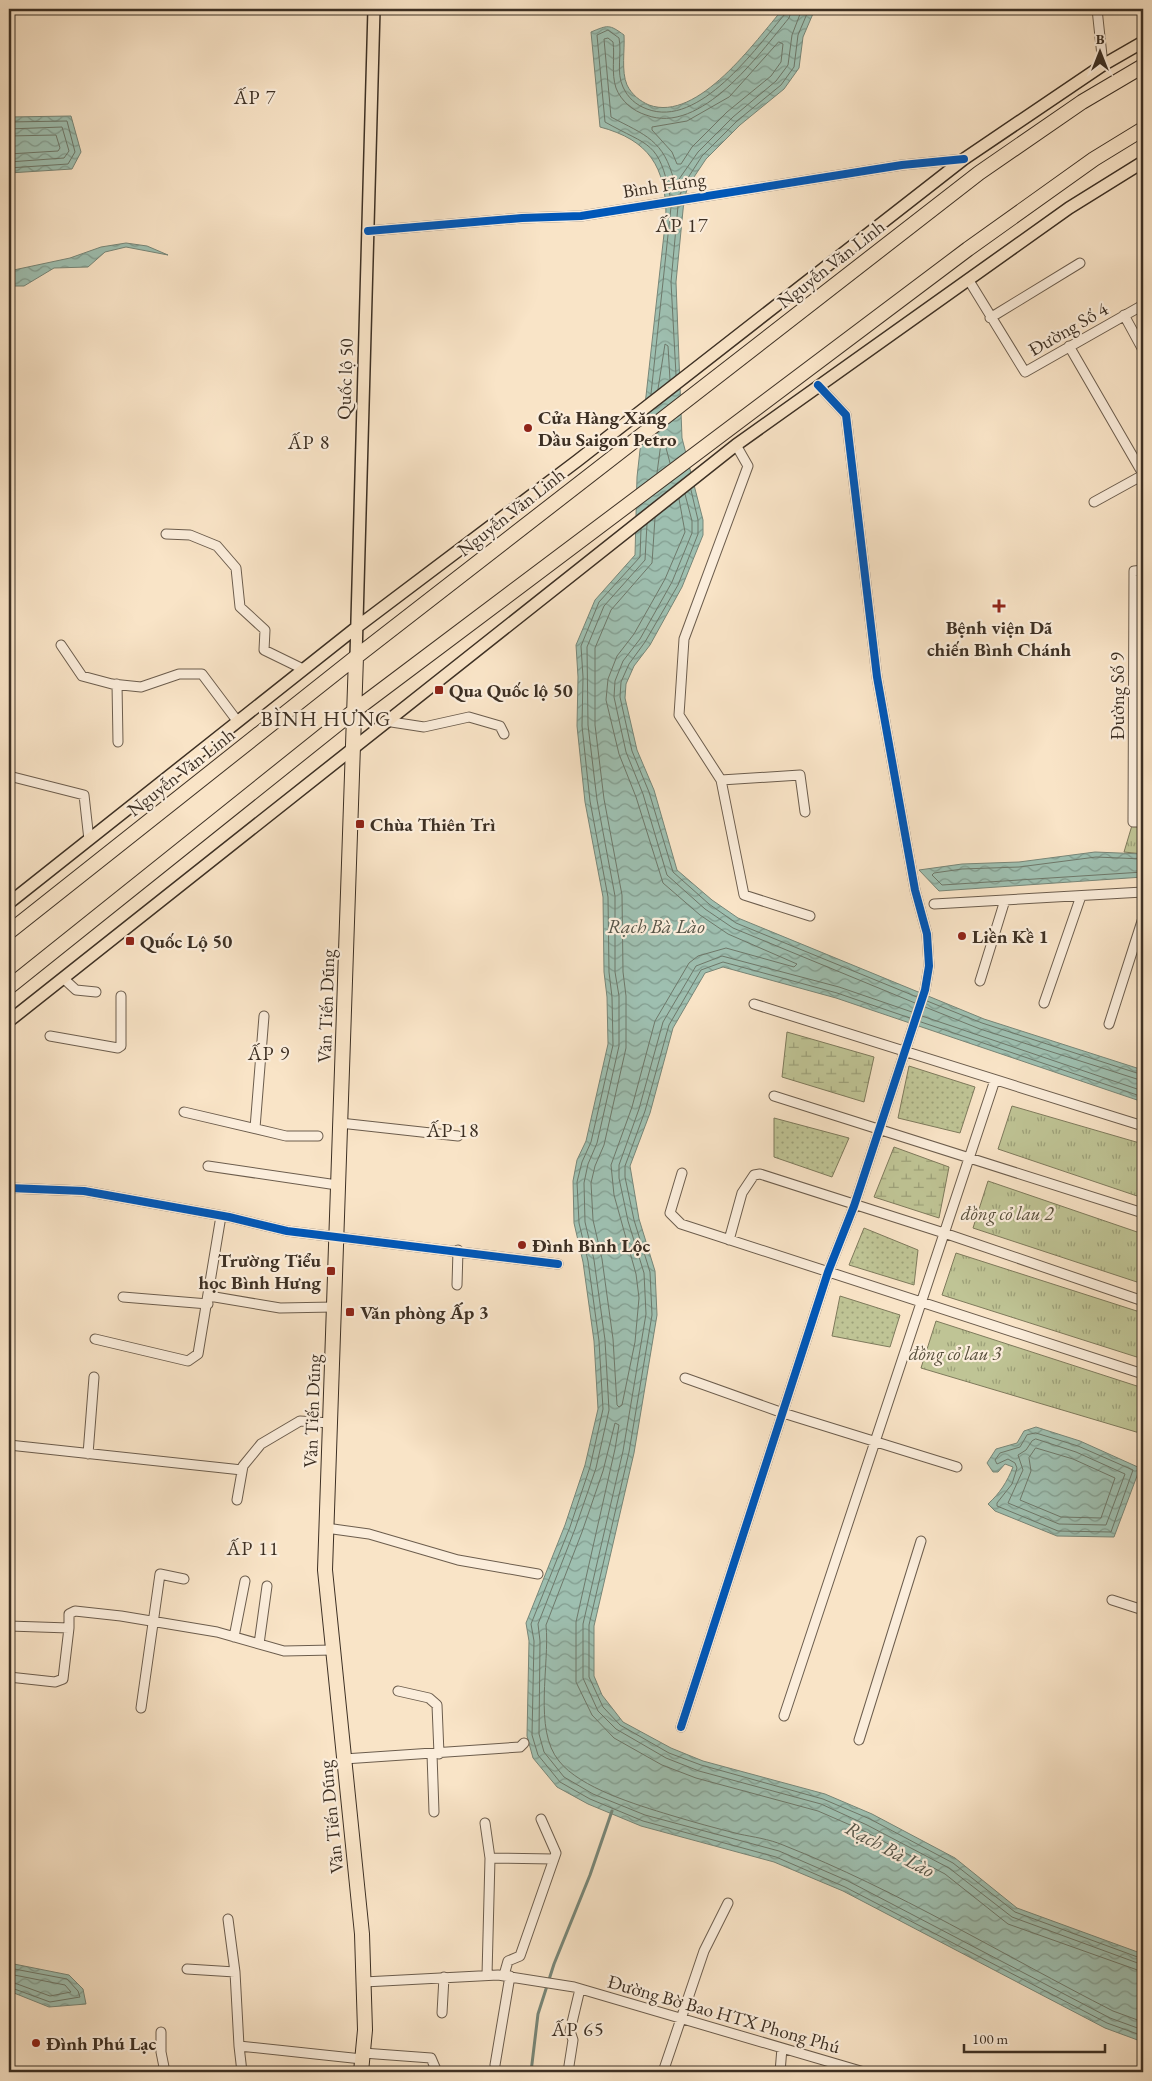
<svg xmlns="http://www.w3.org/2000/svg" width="1152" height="2081" viewBox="0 0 1152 2081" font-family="'EB Garamond',serif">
<defs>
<pattern id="grass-dots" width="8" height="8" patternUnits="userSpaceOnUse" patternTransform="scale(1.25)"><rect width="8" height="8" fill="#bfc495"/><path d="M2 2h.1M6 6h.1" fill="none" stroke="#9ca079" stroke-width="1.8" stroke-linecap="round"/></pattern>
<pattern id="wetland-marsh" width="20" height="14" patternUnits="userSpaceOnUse" patternTransform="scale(1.25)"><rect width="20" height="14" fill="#bfc495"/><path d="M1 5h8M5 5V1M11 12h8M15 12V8" fill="none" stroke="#9ca079"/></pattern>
<pattern id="park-tufts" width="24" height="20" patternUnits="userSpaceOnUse" patternTransform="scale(1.25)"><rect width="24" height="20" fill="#bfc495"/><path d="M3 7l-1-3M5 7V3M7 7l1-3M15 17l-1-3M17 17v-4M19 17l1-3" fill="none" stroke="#9ca079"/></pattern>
<pattern id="water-waves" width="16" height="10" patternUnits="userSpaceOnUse" patternTransform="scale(1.25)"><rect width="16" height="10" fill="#9ebfb0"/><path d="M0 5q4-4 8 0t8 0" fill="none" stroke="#829c8f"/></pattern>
</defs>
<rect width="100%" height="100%" fill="#f9e4c7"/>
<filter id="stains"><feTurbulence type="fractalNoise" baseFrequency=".004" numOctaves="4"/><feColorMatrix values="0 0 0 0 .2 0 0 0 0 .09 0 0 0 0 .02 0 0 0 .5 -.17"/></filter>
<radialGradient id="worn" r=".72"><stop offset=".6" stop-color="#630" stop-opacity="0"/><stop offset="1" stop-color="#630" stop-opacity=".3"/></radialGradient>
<path fill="url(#grass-dots)" stroke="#7e7a5c" d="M 909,1066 L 975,1087 L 960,1133 L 898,1118 Z
M 774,1118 L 849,1138 L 832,1177 L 774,1157 Z
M 864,1228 L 918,1250 L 914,1285 L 849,1265 Z
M 840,1296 L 900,1315 L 890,1347 L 832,1336 Z"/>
<path fill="url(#wetland-marsh)" stroke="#7e7a5c" d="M 787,1032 L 874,1057 L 864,1102 L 782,1077 Z
M 894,1147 L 949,1167 L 939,1218 L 874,1197 Z"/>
<path fill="url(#park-tufts)" stroke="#7e7a5c" d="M 1133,822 L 1143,822 L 1143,854 L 1124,852 Z
M 1012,1106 L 1143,1144 L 1143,1198 L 998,1149 Z
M 988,1181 L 1143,1234 L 1143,1284 L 973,1228 Z
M 956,1253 L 1143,1313 L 1143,1359 L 942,1295 Z
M 936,1321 L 1143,1388 L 1143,1434 L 921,1368 Z"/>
<path fill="url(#water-waves)" stroke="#778678" d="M 783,9 L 815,9 L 803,37 L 799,68 L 784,89 L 740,125 L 706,159 L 688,186 L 684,200 L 676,282 L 682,438 L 703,520 L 703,535 L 682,587 L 650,645 L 634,666 L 626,684 L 625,698 L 637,750 L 654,790 L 677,870 L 712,900 L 738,918 L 984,1019 L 1143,1070 L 1143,1102 L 836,998 L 723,967 L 705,973 L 673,1028 L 650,1113 L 630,1166 L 639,1219 L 655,1271 L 657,1315 L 634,1453 L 594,1626 L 594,1676 L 602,1695 L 623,1722 L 671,1748 L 703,1761 L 825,1794 L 872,1814 L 955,1858 L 1017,1908 L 1143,1954 L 1143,2042 L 1105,2028 L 843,1891 L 774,1862 L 641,1826 L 588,1804 L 557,1787 L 533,1758 L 527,1736 L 529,1641 L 526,1623 L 565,1525 L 585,1465 L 598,1409 L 594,1341 L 583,1262 L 574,1223 L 573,1181 L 577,1160 L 586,1141 L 608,1044 L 607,997 L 604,972 L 603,897 L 585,802 L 577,726 L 578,677 L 576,645 L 595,600 L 635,555 L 637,477 L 666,216 C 666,167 649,140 600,127 L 591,32 C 608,25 609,24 624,35 C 625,50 621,71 627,85 C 632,95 640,101 649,105 C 698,123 756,40 783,9 Z
M 71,116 L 81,152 L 72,169 L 9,173 L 9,117 Z
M 126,243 L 147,246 L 168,255 L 126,247 L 105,252 L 88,267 L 54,268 L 24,286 L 9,286 L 9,271 L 70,258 L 101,247 Z
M 1095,852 L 1143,854 L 1143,877 L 939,891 L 919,870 L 962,864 L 1019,862 Z
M 1036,1427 L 1080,1441 L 1140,1468 L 1114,1537 L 1057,1536 L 995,1511 L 988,1504 C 1000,1493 1007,1482 1013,1467 L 1005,1464 L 998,1472 L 993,1472 L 987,1463 L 996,1449 L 1017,1443 L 1024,1431 Z
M 9,1963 L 69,1975 L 83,1989 L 86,2004 L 49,2007 L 9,1991 Z"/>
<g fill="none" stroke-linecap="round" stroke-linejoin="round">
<path stroke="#6e786a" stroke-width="1" d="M 792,9 L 789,18 C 759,54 701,136 646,115 C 633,111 621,101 616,88 C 611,73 615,56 613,42 L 608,38 L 604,39 L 611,117 C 645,135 664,140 674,181 L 677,182 L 698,152 L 733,117 L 776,81 L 788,65 L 792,35 L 802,9
M 779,42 L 783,44 L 781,62 L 771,76 L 727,112 L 692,147 L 681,164 L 677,164 L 672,152 L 652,130 L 652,127 L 687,121 L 729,97 Z
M 9,122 L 67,121 L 75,152 L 68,164 L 9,168
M 9,129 L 62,127 L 69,151 L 64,158 L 9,162
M 9,136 L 56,135 L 60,148 L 58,151 L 9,154
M 680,195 L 684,184 L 702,156 L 737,121 L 781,85 L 794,67 L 798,35 L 809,9
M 670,196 C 659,140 649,147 605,122 L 597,35 L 608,30 L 619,38 C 622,53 616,73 623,87 C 628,98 636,105 647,109 C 699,129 756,48 785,14 L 786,9
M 676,375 L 671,282 L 678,206
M 658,389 L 665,344 L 668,346 L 670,380
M 651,394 L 671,207
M 657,473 L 661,443 L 665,444 L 670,463
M 691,490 L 698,520 L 698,534 L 678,585 L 645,642 L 629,664 L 621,682 L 620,697 L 632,751 L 649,792 L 673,872 L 709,904 L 736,923 L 917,997
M 685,494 L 692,521 L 692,533 L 672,582 L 640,639 L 623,661 L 615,681 L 614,697 L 626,752 L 643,794 L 667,875 L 705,909 L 733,928 L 915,1003
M 655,518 L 652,563 L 611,610 L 595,648 L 595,725 L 604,799 L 622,895 L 623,972 L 626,996 L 626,1048 L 604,1145 L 595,1166 L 591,1183 L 593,1220 L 602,1259 L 613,1339 L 617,1405 L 619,1407 L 622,1405 L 635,1342 L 639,1298 L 636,1274 L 614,1195 L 611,1165 L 632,1107 L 655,1021 L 689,963 L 698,956 L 726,948 L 794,967 L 797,964 L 728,934 L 700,915 L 663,883 L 636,797 L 619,754 L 606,700 L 608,679 L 617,656 L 634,634 L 665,579 L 685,532 L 679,499
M 647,524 L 645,560 L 604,606 L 587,647 L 588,725 L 597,800 L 615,896 L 615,972 L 619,996 L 619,1046 L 597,1143 L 588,1164 L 584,1183 L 585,1222 L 594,1260 L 605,1340 L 609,1410 L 596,1468 L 575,1529 L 538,1624 L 540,1641 L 539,1734 L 544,1752 L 564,1777 L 593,1794 L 645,1815 L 779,1851 L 848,1881 L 1110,2018 L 1143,2030
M 641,529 L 640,557 L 599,602 L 581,646 L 583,677 L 582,726 L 590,801 L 608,897 L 609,972 L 612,997 L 613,1045 L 591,1142 L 582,1162 L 577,1182 L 579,1223 L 588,1261 L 599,1341 L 603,1409 L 590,1467 L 570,1527 L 531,1624 L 534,1641 L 532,1735 L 538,1755 L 560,1782 L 590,1799 L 643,1821 L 776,1857 L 845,1887 L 1107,2023 L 1143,2036
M 1143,859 L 1096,857 L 1019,867 L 962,869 L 934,873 L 932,875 L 942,885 L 1143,872
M 927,1001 L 982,1023 L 1143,1075
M 925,1007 L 980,1029 L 1143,1081
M 912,1012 L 839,987 L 722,956 L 696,966 L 663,1022 L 639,1109 L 619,1165 L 619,1178 L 628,1221 L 644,1273 L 646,1314 L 623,1451 L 583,1624 L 583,1678 L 598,1711 L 616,1729 L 666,1758 L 699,1771 L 821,1804 L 867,1825 L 949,1868 L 1012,1917 L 1143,1965
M 922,1016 L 1143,1091
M 910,1018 L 837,993 L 723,962 L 701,970 L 669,1025 L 645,1111 L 625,1166 L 625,1177 L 634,1220 L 650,1272 L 652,1315 L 629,1452 L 589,1625 L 589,1677 L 603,1707 L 620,1725 L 669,1753 L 701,1765 L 823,1799 L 870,1819 L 953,1863 L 1015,1912 L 1143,1959
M 921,1022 L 1143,1097
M 1036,1433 L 1078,1446 L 1133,1470 L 1111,1532 L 1058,1531 L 997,1506 L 997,1503 L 1012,1484 L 1017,1468 L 1015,1463 L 1008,1459 L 997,1464 L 995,1460 L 1000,1453 L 1020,1447 L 1027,1435 Z
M 1036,1439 L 1076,1452 L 1125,1474 L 1106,1525 L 1059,1524 L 1008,1503 L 1023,1470 L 1018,1455 L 1026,1450 L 1032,1441 Z
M 1036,1448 L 1073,1459 L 1115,1478 L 1101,1518 L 1061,1517 L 1020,1500 L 1031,1471 L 1029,1458 Z
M 9,1968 L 67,1979 L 78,1991 L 80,1997 L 50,2002 L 9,1987
M 1143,1972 L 1008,1924 L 945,1874 L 864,1831 L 818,1811 L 696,1778 L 662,1765 L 614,1738 L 592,1715 L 576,1682 L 576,1622 L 615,1449 L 619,1425 L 615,1423 L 603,1471 L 582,1532 L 546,1625 C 550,1664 533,1730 559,1761 C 580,1788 637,1805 670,1815 C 693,1822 715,1828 739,1834 C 753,1837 769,1839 783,1845 C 897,1890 1003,1955 1113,2011 L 1143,2022
M 9,1974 L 65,1985 L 71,1992 L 50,1996 L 9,1981"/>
<path stroke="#778678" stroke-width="3" d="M 531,2072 L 538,2014 L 554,1964 L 590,1875 L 612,1811"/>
<defs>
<path id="minor" d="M 1097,9 L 1103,65
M 368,231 L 522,218 L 581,216 L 902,165 L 964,159
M 968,279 L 1025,372 L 1143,305
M 1124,315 L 1143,350
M 990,318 L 1080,263
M 1069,346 L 1143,474
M 736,445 L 748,466 L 684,639 L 679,715 L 721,780 L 744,895 L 810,916
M 1094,502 L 1143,475
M 166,534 L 190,535 L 217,546 L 236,568 L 240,607 L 265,630 L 264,650 L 303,669
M 1143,570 L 1134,571 L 1133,822 L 1143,822
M 61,645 L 82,676 L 112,684 L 141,687 L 179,674 L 202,674 L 238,722
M 117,684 L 118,742
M 385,721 L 424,727 L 469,717 L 500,726 L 504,734
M 9,776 L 84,795 L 89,840
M 721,780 L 800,775 L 805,812
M 934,904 L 1143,892
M 63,978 L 76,990 L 96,992
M 980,981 L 1005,900
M 1044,1003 L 1081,896
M 754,1004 L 1143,1126
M 1109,1024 L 1143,918
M 50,1036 L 118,1048 L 121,1046 L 121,996
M 774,1096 L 1143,1213
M 184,1112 L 286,1136 L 318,1136
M 340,1123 L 458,1136
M 255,1128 L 264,1016
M 208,1166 L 337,1185
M 682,1173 L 670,1213 L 681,1224 L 1143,1374
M 9,1188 L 84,1191 L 229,1217 L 287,1231 L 558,1264
M 729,1240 L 742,1193 L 754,1175 L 760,1174 L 944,1233 L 1143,1301
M 457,1285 L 458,1250
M 209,1296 L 280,1308 L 334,1307
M 123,1297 L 208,1304
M 95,1339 L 188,1361 L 198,1354 L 221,1216
M 685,1378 L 783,1413 L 957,1467
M 9,1445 L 242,1470
M 88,1454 L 94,1377
M 237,1500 L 243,1466 L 261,1444 L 300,1421 L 330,1423
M 326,1528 L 369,1534 L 458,1560 L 538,1574
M 1112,1600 L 1143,1610
M 9,1626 L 69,1628 L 69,1614 L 75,1611 L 121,1616 L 217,1632 L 284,1651 L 333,1650
M 234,1637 L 245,1581
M 259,1644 L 267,1586
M 9,1677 L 55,1682 L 63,1679 L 69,1628
M 398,1691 L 429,1698 L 437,1705 L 439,1754
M 141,1708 L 160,1574 L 184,1579
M 784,1716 L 995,1080
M 681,1727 L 828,1272 L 854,1206 L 925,990 L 929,966 L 927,934 L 915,890 L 877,677 L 846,415 L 818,385
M 859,1740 L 921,1541
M 432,1754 L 434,1812
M 344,1759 L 520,1747 L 524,1743
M 485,1823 L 490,1858 L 553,1859
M 228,1919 L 235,1972
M 187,1969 L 235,1972 L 239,2046
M 487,1975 L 490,1858
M 504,1975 L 508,1961 L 520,1956 L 556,1853 L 541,1819
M 364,1982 L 498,1975 L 574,1987 L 864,2072
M 442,2013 L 444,1977
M 161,2032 L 161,2052 L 165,2072
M 363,2053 L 431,2058 L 437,2072
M 495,2065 L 510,1976
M 242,2072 L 239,2046 L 362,2059
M 568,2072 L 573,2040 L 570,2031 L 580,1989
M 663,2072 L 704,1951 L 728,1903
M 780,2072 L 782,2048"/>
<path id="major" d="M 356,657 L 374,9
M 9,903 L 357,627 L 577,461 L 964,159 L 1103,65 L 1143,42
M 9,1021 L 736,445 L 1069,208 L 1143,162"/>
<path id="highway" d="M 356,657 L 325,1570 L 362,1934 L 365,2030 L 361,2072
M 9,932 L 356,657 L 979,173 L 1082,102 L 1143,66
M 9,987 L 354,711 L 968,249 L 1094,159 L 1143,129"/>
</defs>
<use href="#minor" stroke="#6c5d4d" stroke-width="11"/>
<use href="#major" stroke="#3d3024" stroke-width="14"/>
<use href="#highway" stroke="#3d3024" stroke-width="16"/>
<use href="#minor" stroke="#fbeddb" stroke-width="9"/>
<use href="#major" stroke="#f9e4c7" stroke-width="11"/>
<use href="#highway" stroke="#f9e4c7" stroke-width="14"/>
<defs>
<path id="cycleway" d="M 368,231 L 522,218 L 581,216 L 902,165 L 964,159
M 9,1188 L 84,1191 L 229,1217 L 287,1231 L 558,1264
M 681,1727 L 828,1272 L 854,1206 L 925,990 L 929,966 L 927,934 L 915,890 L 877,677 L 846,415 L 818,385"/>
</defs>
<use href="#cycleway" stroke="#fbeddb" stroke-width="11"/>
<use href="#cycleway" stroke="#0057b8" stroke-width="8"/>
</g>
<g fill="#8f2418" stroke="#fbeddb" stroke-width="2">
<circle cx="528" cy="428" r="5"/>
<path d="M996.5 598.5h5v5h5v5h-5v5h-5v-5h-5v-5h5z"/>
<rect x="434" y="685" width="10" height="10" rx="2.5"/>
<rect x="355" y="819" width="10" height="10" rx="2.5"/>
<circle cx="962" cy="936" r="5"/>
<rect x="125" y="936" width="10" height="10" rx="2.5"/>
<circle cx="522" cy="1245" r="5"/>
<rect x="326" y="1266" width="10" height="10" rx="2.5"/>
<rect x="345" y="1307" width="10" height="10" rx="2.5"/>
<circle cx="36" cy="2043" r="5"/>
</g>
<g text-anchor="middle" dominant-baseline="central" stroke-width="4.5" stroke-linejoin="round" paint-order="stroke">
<g font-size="19" fill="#3d3024" stroke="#fbeddb">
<text transform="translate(664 185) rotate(-9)">Bình Hưng</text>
<text transform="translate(831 264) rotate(-38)">Nguyễn Văn Linh</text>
<text transform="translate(1068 329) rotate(-30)">Đường Số 4</text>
<text transform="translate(345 379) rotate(-88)">Quốc lộ 50</text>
<text transform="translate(511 512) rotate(-38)">Nguyễn Văn Linh</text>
<text transform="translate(1117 696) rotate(-90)">Đường Số 9</text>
<text transform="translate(181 772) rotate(-38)">Nguyễn Văn Linh</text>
<text transform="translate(326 1006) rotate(-88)">Văn Tiến Dũng</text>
<text transform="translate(312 1411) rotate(-88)">Văn Tiến Dũng</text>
<text transform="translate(331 1817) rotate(-96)">Văn Tiến Dũng</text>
<text transform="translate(724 2014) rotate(16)">Đường Bờ Bao HTX Phong Phú</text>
</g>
<g font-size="19" font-weight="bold" fill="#3d3024" stroke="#fbeddb" text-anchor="start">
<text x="538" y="417">Cửa Hàng Xăng<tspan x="538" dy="22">Dầu Saigon Petro</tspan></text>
<text x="999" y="627" text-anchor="middle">Bệnh viện Dã<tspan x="999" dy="22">chiến Bình Chánh</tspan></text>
<text x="449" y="690">Qua Quốc lộ 50</text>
<text x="370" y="824">Chùa Thiên Trì</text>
<text x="972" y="936">Liền Kề 1</text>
<text x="140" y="941">Quốc Lộ 50</text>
<text x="532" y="1245">Đình Bình Lộc</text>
<text x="321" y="1260" text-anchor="end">Trường Tiểu<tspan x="321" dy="22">học Bình Hưng</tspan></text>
<text x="360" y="1312">Văn phòng Ấp 3</text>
<text x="46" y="2043">Đình Phú Lạc</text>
</g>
<g font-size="19" font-style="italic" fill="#574e3b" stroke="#fbeddb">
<text x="1007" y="1213">đồng cỏ lau 2</text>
<text x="955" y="1353">đồng cỏ lau 3</text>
</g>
<g font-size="20" letter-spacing="1" fill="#3d3024" stroke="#fbeddb">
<text x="255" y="97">ẤP 7</text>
<text x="682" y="225">ẤP 17</text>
<text x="309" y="442">ẤP 8</text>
<text x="269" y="1053">ẤP 9</text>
<text x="453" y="1130">ẤP 18</text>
<text x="253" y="1548">ẤP 11</text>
<text x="578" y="2029">ẤP 65</text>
</g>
<g font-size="20" font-style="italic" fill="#555447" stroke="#fbeddb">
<text x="656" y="926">Rạch Bà Lào</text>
<text transform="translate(890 1849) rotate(28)">Rạch Bà Lào</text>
</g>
<g font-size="21" letter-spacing="1" fill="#3d3024" stroke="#fbeddb">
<text x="326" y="718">BÌNH HƯNG</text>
</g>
</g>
<rect width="1152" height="2081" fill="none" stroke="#f9e4c7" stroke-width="30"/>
<rect x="10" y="10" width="1132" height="2061" fill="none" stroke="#3d3024" stroke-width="2.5"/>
<rect x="15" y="15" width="1122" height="2051" fill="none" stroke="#3d3024"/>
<g transform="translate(1100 52)" stroke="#fbeddb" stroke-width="4" paint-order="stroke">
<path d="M0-4L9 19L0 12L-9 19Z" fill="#3d3024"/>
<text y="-8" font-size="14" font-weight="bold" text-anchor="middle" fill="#3d3024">B</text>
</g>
<path d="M964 2044v8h141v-8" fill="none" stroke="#3d3024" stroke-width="2.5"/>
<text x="972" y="2044" font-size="15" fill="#3d3024" stroke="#fbeddb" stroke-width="4" paint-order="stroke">100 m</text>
<rect width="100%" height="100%" filter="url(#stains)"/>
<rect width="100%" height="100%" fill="url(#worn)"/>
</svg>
